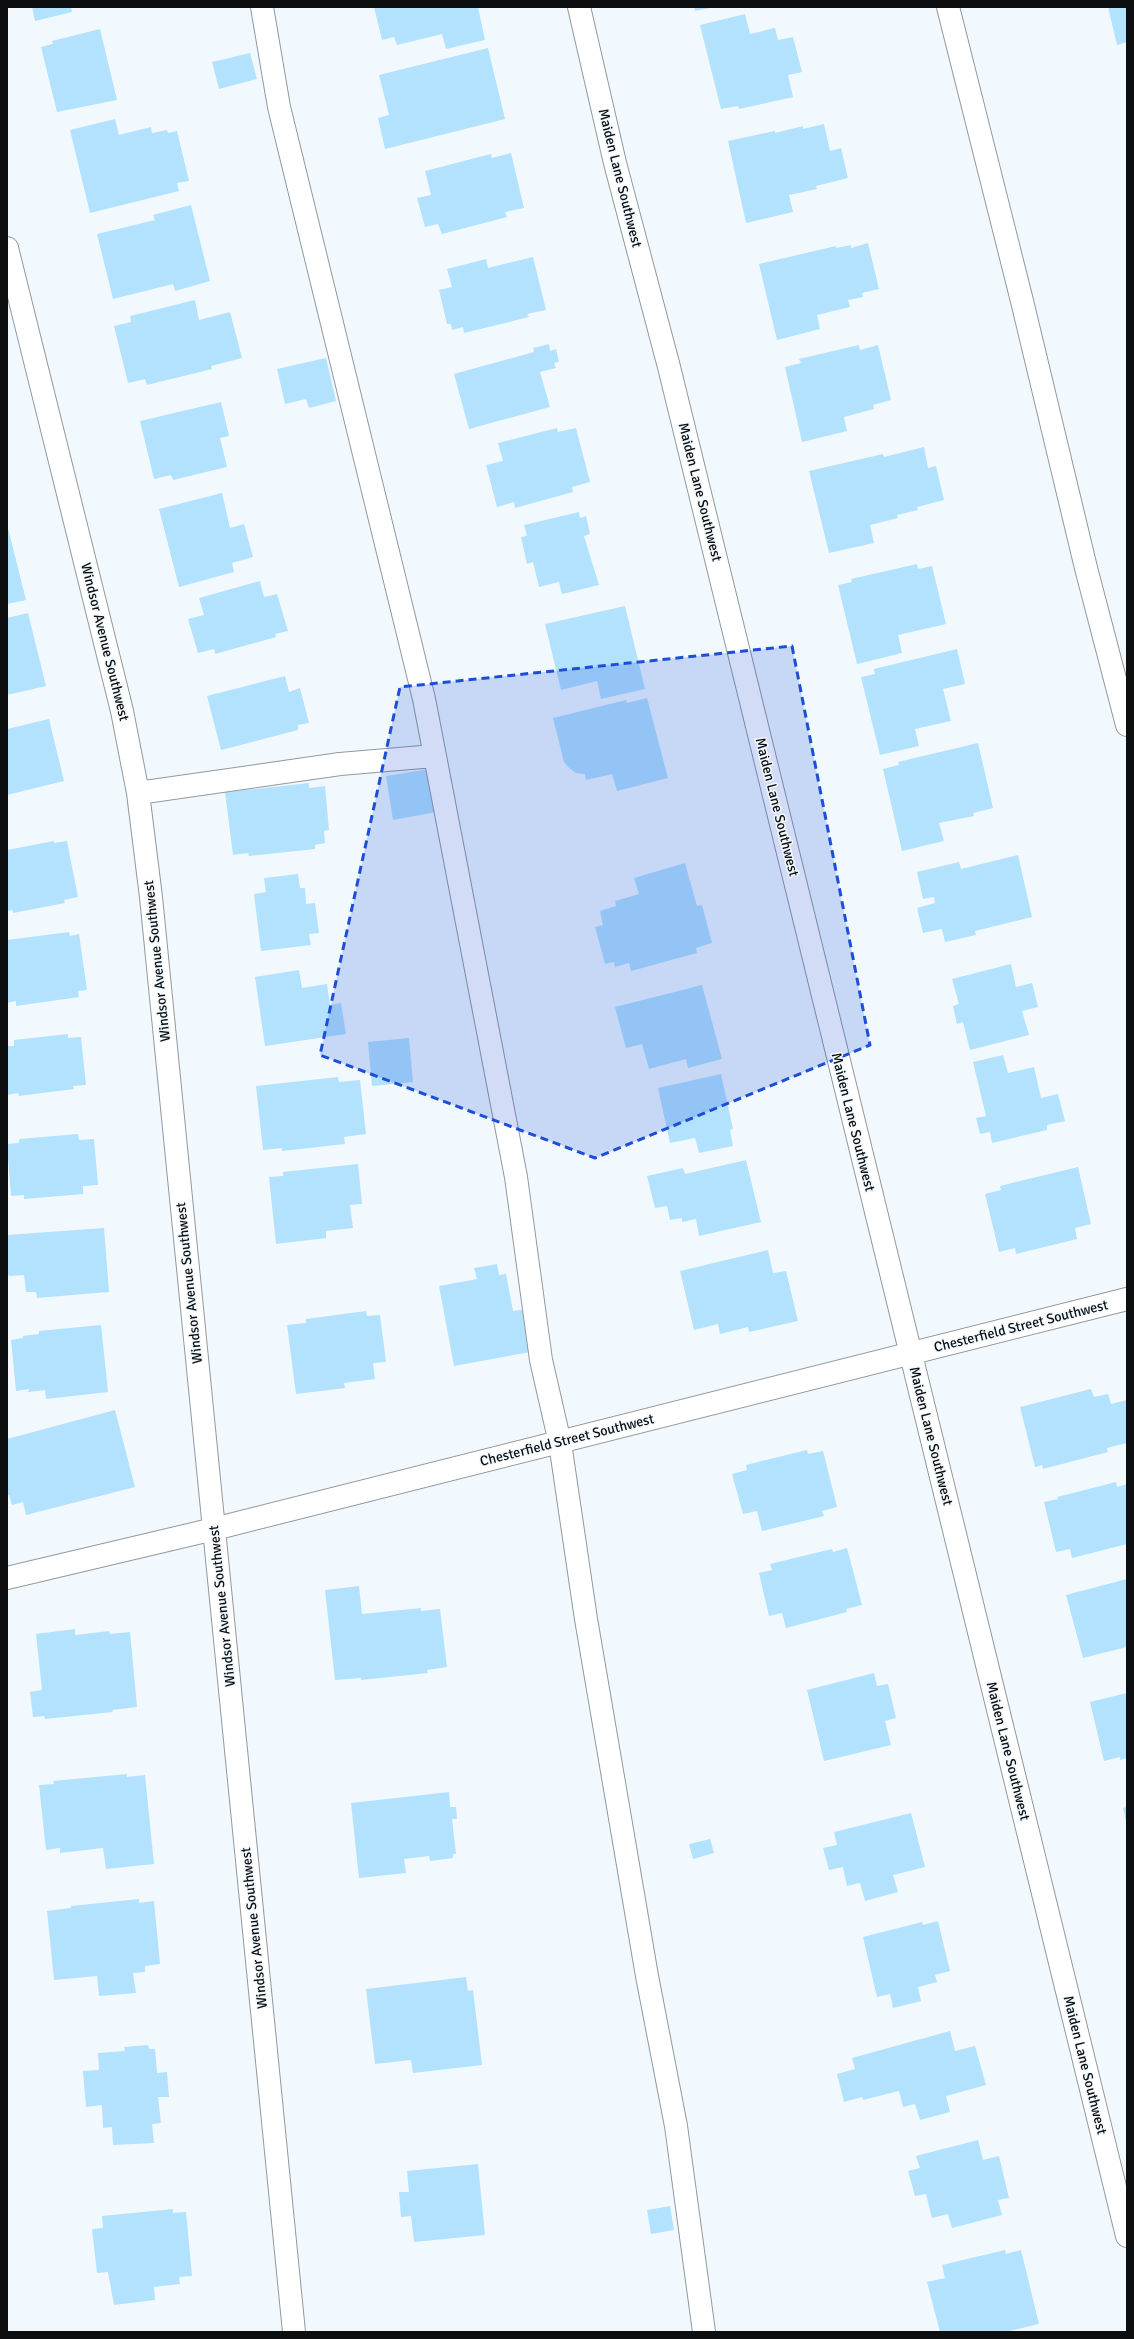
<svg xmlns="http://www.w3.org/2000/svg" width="1134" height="2339" viewBox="0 0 1134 2339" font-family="Signika,sans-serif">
<rect width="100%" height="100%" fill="#f2f9fe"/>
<path fill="#b2e2fe" d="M 32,7 L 71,7 L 72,12 L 35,21 Z
M 374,7 L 478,7 L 485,40 L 446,49 L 442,34 L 397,45 L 394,37 L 382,40 Z
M 694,7 L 710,7 L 710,8 L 695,11 Z
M 1108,7 L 1127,7 L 1127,42 L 1117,45 Z
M 745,14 L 750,34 L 775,28 L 778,40 L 793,37 L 802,72 L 788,75 L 793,97 L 739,109 L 738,106 L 721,109 L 700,25 Z
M 100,29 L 117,100 L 57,112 L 41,47 L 53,44 L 52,41 Z
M 488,48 L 505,119 L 385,149 L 378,118 L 389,115 L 379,75 Z
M 250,53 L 257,79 L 219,89 L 212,62 Z
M 115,119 L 119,135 L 151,127 L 152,133 L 167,130 L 168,133 L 177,131 L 189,181 L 177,183 L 179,191 L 90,213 L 70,130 Z
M 824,124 L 830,151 L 841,148 L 848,178 L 816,186 L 817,189 L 789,195 L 793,212 L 746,223 L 728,141 L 775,131 L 775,133 L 803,126 L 803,129 Z
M 511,153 L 524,208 L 505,212 L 507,217 L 442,234 L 438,224 L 425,227 L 417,198 L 431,195 L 425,171 L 491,154 L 492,158 Z
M 191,205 L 210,281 L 175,291 L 173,284 L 113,299 L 97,234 L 155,220 L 153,215 Z
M 868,243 L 879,289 L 862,293 L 863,297 L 848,300 L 850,307 L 817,315 L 820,329 L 777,340 L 759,264 L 836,246 L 836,248 L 851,245 L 851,248 Z
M 533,257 L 546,310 L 527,314 L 529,317 L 464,333 L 463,327 L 452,330 L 451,324 L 447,324 L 439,290 L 452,287 L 447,269 L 486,259 L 488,268 Z
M 195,300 L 199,320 L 230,312 L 242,358 L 211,366 L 212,369 L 147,385 L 145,379 L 128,383 L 114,326 L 131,322 L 130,316 Z
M 549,344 L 550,351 L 556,349 L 559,362 L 554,363 L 556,368 L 540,372 L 550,407 L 469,429 L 454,374 L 534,352 L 533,348 Z
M 859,345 L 860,350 L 878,345 L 891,400 L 873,405 L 874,409 L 844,417 L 847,431 L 802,442 L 785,367 L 801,363 L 799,359 Z
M 326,358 L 336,401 L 309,408 L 306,399 L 285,404 L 277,369 Z
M 221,402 L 229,436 L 220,438 L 227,467 L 173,480 L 171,475 L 154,479 L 140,421 Z
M 557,428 L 558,432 L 576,428 L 590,482 L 572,487 L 573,492 L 515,508 L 514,502 L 497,507 L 486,465 L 503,461 L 498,443 Z
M 924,447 L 928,468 L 936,466 L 944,500 L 917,507 L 918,510 L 897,515 L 898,518 L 870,525 L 874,543 L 829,553 L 809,471 L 883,454 L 884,457 Z
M 222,493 L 230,528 L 244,524 L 253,557 L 232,563 L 234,572 L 179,587 L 159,509 Z
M 579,512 L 580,518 L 586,516 L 590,534 L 584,536 L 599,585 L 562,594 L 559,582 L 539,587 L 533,562 L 527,564 L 521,537 L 527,536 L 524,525 Z
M 7,524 L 26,600 L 7,604 Z
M 917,564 L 918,569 L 932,566 L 946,624 L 898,635 L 902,653 L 857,664 L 838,585 L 852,582 L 851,579 Z
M 260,581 L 264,597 L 277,594 L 288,631 L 275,634 L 276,637 L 215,654 L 214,649 L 198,653 L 188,619 L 204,615 L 199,598 Z
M 625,606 L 645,689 L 601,699 L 597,681 L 561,690 L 545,624 Z
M 28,613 L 46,686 L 7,695 L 7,618 Z
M 957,649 L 965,684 L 943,689 L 951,721 L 915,729 L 919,746 L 880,755 L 861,677 L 875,674 L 874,669 Z
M 285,676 L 289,692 L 300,688 L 309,723 L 298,725 L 298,730 L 221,750 L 207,696 Z
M 647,698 L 668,778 L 617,791 L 612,774 L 586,780 L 585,774 L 576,773 L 568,767 L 564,762 L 553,718 L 626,700 L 627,703 Z
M 49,719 L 64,781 L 7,795 L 7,729 Z
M 978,743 L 993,808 L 973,813 L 974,816 L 939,823 L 944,841 L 902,851 L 883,769 L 899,765 L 898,762 Z
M 429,769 L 436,812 L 393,820 L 386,776 Z
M 309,783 L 309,788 L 325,786 L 329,830 L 324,831 L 325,843 L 315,845 L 315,849 L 249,856 L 248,853 L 233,855 L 225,792 Z
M 54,841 L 54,843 L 67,841 L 78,897 L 64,900 L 65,903 L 13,913 L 13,910 L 7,911 L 7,850 Z
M 1018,855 L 1032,917 L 975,931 L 976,935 L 945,942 L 942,929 L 923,933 L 917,908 L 935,903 L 934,897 L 923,899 L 917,872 L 959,862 L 961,869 Z
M 685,863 L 697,906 L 702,905 L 712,943 L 696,948 L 697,953 L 631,971 L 629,963 L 615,967 L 614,962 L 605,964 L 595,927 L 603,925 L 600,911 L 616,906 L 615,901 L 639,894 L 634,878 Z
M 298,874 L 300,888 L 305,888 L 306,904 L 315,903 L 319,933 L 309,934 L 311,945 L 261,951 L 254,894 L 266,892 L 264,878 Z
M 69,932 L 70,936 L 79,934 L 87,990 L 78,991 L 79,997 L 16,1006 L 16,1001 L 7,1003 L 7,940 Z
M 1011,964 L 1016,987 L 1032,983 L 1038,1007 L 1022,1011 L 1029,1035 L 970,1050 L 963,1022 L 957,1024 L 953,1006 L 959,1004 L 952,979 Z
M 299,970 L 302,988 L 327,984 L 330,1005 L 341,1003 L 346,1034 L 265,1046 L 255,977 Z
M 702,985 L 722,1059 L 688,1068 L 686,1059 L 649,1069 L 642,1044 L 626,1048 L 615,1007 Z
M 68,1034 L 68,1038 L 81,1037 L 86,1085 L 73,1086 L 74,1089 L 19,1096 L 18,1093 L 7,1095 L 7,1046 L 14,1046 L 14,1040 Z
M 409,1038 L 413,1082 L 372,1086 L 368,1042 Z
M 1003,1055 L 1008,1073 L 1034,1067 L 1041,1098 L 1058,1094 L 1065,1121 L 1047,1125 L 1047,1130 L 992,1143 L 990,1132 L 980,1134 L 976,1118 L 986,1116 L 973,1062 Z
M 721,1074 L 733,1129 L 730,1130 L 733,1146 L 699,1153 L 695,1138 L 670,1143 L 658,1088 Z
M 338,1077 L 339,1082 L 360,1080 L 366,1134 L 344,1137 L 345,1144 L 282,1151 L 282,1148 L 263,1150 L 256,1086 Z
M 78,1134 L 79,1140 L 94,1139 L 98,1185 L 83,1186 L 83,1194 L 24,1199 L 24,1195 L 11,1196 L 7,1144 L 19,1143 L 19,1139 Z
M 746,1160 L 761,1222 L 699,1236 L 696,1219 L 682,1222 L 682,1218 L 670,1220 L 667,1206 L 655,1208 L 647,1176 L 683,1168 L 685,1174 Z
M 358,1164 L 362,1204 L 350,1205 L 353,1228 L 326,1231 L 326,1238 L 276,1244 L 269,1177 L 283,1176 L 283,1172 Z
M 1078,1167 L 1091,1224 L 1075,1228 L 1077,1239 L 1016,1254 L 1015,1248 L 999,1252 L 985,1194 L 1001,1190 L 1000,1186 Z
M 104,1228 L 109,1292 L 37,1298 L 36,1292 L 26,1292 L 24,1275 L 9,1276 L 7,1272 L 7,1235 Z
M 768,1250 L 773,1273 L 786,1271 L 798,1321 L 749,1332 L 748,1327 L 720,1334 L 718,1324 L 694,1330 L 680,1271 Z
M 497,1264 L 499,1275 L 506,1274 L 513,1311 L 528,1309 L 536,1351 L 454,1366 L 439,1286 L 477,1279 L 474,1268 Z
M 366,1311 L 367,1316 L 380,1315 L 386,1362 L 373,1363 L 375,1379 L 344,1383 L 345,1388 L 296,1394 L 287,1325 L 306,1323 L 306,1319 Z
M 101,1325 L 108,1392 L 46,1399 L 45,1390 L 28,1392 L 29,1389 L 16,1391 L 11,1340 L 23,1338 L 23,1336 L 39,1334 L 39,1331 Z
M 1091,1389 L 1094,1397 L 1108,1394 L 1111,1404 L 1127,1400 L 1127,1443 L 1107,1448 L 1108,1452 L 1043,1469 L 1042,1465 L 1035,1467 L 1020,1407 Z
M 115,1410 L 135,1487 L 26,1515 L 23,1502 L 12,1505 L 9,1495 L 7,1496 L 7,1439 Z
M 807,1450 L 808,1454 L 823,1451 L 837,1507 L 822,1511 L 824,1516 L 762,1531 L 757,1511 L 743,1514 L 732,1474 L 747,1470 L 746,1465 Z
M 1116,1482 L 1117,1487 L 1127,1484 L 1127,1544 L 1072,1558 L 1070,1549 L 1056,1552 L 1044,1502 L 1058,1499 L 1057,1497 Z
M 847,1548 L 862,1605 L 846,1609 L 847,1612 L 786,1628 L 782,1613 L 769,1616 L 759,1573 L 772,1570 L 770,1564 L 832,1549 L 833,1552 Z
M 1127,1579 L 1127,1647 L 1083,1658 L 1066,1595 Z
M 359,1586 L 362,1614 L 421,1608 L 421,1611 L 440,1609 L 447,1667 L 427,1670 L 428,1673 L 361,1680 L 361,1678 L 335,1680 L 325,1590 Z
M 75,1629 L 75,1635 L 109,1631 L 110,1634 L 130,1632 L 137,1707 L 112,1710 L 113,1712 L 45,1719 L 44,1716 L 33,1717 L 30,1692 L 42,1690 L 36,1634 Z
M 874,1673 L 877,1686 L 888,1684 L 896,1718 L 885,1721 L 891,1745 L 824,1761 L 807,1690 Z
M 1127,1693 L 1127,1758 L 1120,1760 L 1120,1757 L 1104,1761 L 1090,1702 Z
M 127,1774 L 127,1777 L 145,1775 L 154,1864 L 106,1869 L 103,1848 L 60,1853 L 60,1848 L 46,1850 L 39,1785 L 54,1784 L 53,1781 Z
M 449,1792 L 450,1807 L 456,1807 L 457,1819 L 452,1819 L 456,1854 L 453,1854 L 453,1858 L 430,1861 L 429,1856 L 404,1859 L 406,1873 L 359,1878 L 351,1803 Z
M 1127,1807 L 1127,1821 L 1126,1821 L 1123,1808 Z
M 911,1813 L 925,1867 L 893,1875 L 898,1892 L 865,1901 L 860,1883 L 847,1886 L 843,1867 L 829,1870 L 823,1848 L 837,1845 L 834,1832 Z
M 710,1839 L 714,1853 L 693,1859 L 689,1844 Z
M 139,1899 L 139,1903 L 154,1901 L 160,1964 L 145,1966 L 145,1972 L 133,1973 L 136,1993 L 99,1996 L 97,1976 L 54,1980 L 47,1911 L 71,1908 L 71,1906 Z
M 938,1921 L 950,1971 L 935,1975 L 937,1982 L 918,1987 L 921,2001 L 893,2008 L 890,1994 L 877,1997 L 863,1937 L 922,1922 L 923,1925 Z
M 466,1977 L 468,1991 L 473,1990 L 482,2065 L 413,2073 L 411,2060 L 375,2064 L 366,1989 Z
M 950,2031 L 955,2051 L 975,2046 L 986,2085 L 946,2096 L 950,2112 L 920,2120 L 915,2104 L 903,2107 L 899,2091 L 863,2100 L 862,2097 L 844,2102 L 837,2074 L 855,2069 L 852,2058 Z
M 148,2045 L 149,2049 L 155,2049 L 157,2073 L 167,2072 L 169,2097 L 158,2097 L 161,2123 L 152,2124 L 154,2143 L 113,2145 L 112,2127 L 103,2128 L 102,2105 L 86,2107 L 83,2071 L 99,2070 L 98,2053 L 125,2051 L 124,2047 Z
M 978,2140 L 983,2160 L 999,2156 L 1009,2198 L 998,2200 L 1002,2215 L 952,2228 L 948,2214 L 932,2218 L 926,2194 L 915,2196 L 908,2171 L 920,2168 L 916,2156 Z
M 478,2164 L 485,2235 L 414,2242 L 411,2216 L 401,2217 L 399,2192 L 409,2192 L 407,2171 Z
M 670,2206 L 674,2230 L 651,2234 L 647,2210 Z
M 173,2209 L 173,2213 L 186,2212 L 192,2276 L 179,2277 L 180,2284 L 154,2287 L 155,2300 L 114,2305 L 108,2272 L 97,2273 L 92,2229 L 103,2228 L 102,2216 Z
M 1005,2250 L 1006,2254 L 1021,2250 L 1039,2324 L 1005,2332 L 940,2332 L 927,2282 L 945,2278 L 942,2265 Z"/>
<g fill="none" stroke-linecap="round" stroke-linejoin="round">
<defs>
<path id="minor" d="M 262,7 L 279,107 L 424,699 L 516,1177 L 541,1360 L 560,1443 L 586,1619 L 647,1976 L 676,2126 L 704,2332
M 579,7 L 615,163 L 669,367 L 1127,2236
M 948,7 L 1022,301 L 1086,568 L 1127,725
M 7,248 L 122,711 L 138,793 L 151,897 L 294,2332
M 138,793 L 340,764 L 434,756
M 7,1578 L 214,1529 L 1127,1299"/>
</defs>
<use href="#minor" stroke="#92989c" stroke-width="24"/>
<use href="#minor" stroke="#fff" stroke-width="22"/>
</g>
<path fill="#1d4ed8" fill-opacity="0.2" stroke="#1d4ed8" stroke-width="3" stroke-dasharray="8 5" stroke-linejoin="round" d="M 792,646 L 870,1045 L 595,1158 L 320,1055 L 400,687 Z"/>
<g text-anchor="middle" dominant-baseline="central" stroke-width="3" stroke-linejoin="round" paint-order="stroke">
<g font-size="14" fill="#0c0e10" stroke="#f2f9fe">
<text transform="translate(620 178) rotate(76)">Maiden Lane Southwest</text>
<text transform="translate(700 492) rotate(76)">Maiden Lane Southwest</text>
<text transform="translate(105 642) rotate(76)">Windsor Avenue Southwest</text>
<text transform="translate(777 807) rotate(76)">Maiden Lane Southwest</text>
<text transform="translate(157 961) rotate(-96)">Windsor Avenue Southwest</text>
<text transform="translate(853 1122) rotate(76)">Maiden Lane Southwest</text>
<text transform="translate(189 1283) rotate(-96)">Windsor Avenue Southwest</text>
<text transform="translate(1021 1326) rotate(-14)">Chesterfield Street Southwest</text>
<text transform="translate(931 1436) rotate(76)">Maiden Lane Southwest</text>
<text transform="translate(567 1440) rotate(-14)">Chesterfield Street Southwest</text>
<text transform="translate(222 1606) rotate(-96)">Windsor Avenue Southwest</text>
<text transform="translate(1008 1751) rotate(76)">Maiden Lane Southwest</text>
<text transform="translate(254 1928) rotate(-96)">Windsor Avenue Southwest</text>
<text transform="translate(1085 2065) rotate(76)">Maiden Lane Southwest</text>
</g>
</g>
<rect width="1134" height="2339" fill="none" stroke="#0c0e10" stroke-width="16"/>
</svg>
